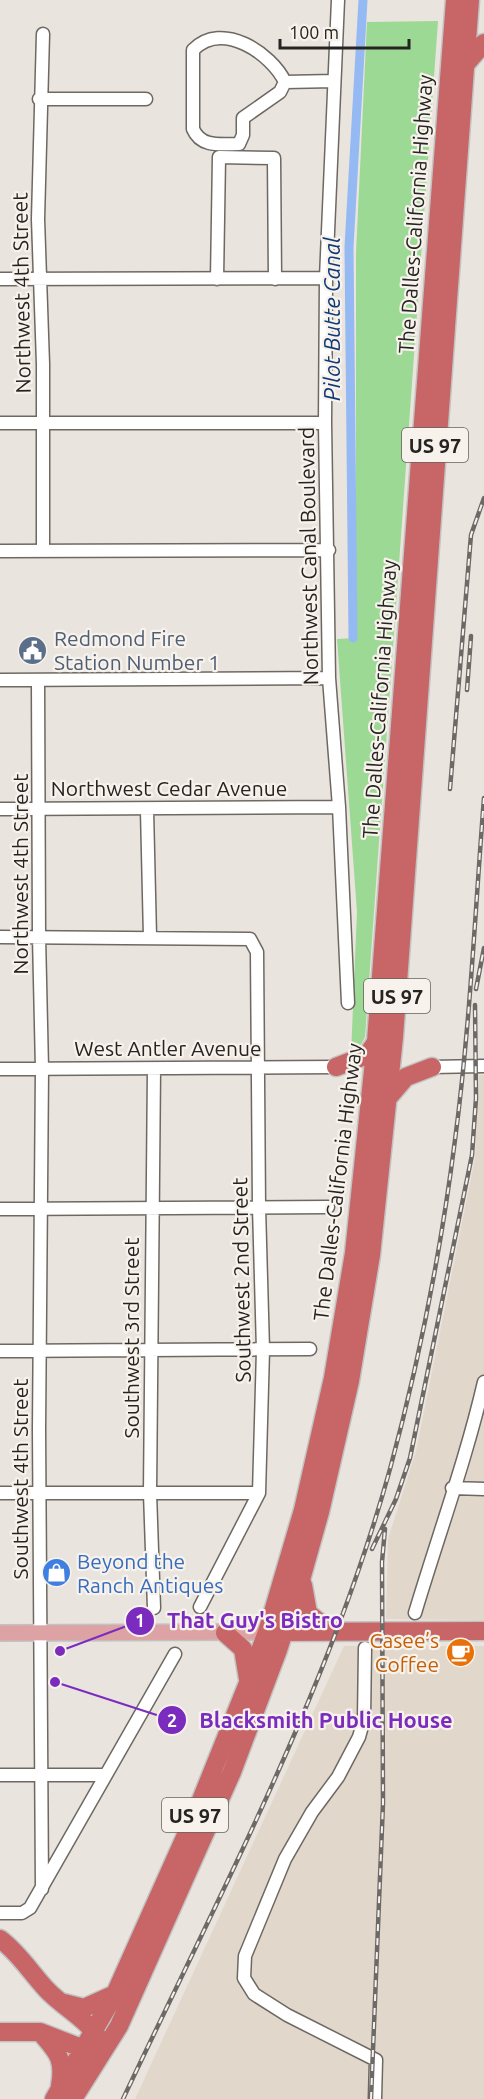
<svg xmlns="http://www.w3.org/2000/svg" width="484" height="2099" viewBox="0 0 484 2099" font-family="Ubuntu,sans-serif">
<rect width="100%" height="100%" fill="#eae4de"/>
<path fill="#e2d7cb" d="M 479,1075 L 484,1075 L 484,1620 L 386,1619 L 388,1539 L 416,1451 L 475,1158 Z
M 344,1646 L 484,1646 L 484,2099 L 135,2099 Z"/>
<path fill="#9cd994" d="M 438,21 L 365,1037 L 358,1050 L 351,1054 L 357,912 L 337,639 L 356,638 L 356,253 L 367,22 Z"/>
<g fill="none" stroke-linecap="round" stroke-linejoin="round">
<path stroke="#94b9f3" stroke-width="9" d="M 353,638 L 349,247 L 363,0"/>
<defs>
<path id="minor" d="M 338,0 L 326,278 L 325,423 L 329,678 L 339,807 L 348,1003
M 43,34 L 38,219 L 43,364 L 43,551
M 285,82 L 280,92 L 243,118 L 243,135 L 239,144 C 221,144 201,148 193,129 L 193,50 C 222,20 271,53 285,82 L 334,81
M 39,99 L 146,99
M 0,279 L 326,278
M 217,279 L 219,157 L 274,158 L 275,279
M 0,423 L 325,423
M 0,551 L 329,550
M 0,680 L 329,678
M 38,680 L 39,936 L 42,1069 L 39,1429 L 42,1889
M 0,809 L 339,807
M 147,810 L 150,937
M 0,937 L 250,939 L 257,952 L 259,1207 L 263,1350 L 259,1493 L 200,1607
M 432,1067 L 484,1066
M 0,1069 L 336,1067
M 154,1069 L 150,1493 L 154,1608
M 0,1209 L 328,1207
M 0,1351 L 310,1349
M 452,1488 L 484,1489
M 0,1493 L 259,1493
M 415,1613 C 438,1536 466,1460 484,1382
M 365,1648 L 364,1719 L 359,1737 L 338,1777 L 312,1812 L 285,1859 L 245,1956 L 244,1978 L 254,1994 L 287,2015 L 376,2060 L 375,2099
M 0,1775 L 106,1775
M 0,1913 L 22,1913 L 30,1908 L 175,1654"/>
<path id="major" d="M 0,1633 L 267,1632"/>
<path id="highway" d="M 464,66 L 484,43
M 336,1067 L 367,1055 L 376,1042
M 388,1098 L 406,1077 L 432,1067
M 303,1585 L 308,1613 L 331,1632
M 273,1632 L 484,1631
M 225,1633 L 243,1649 L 248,1679
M 0,1939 C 19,1953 31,1973 47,1990 C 64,2008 89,2020 101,2042
M 64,2003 L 84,2008 L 115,1994
M 0,2032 L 40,2032 L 84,2049 L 97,2049
M 40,2032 C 57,2052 65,2058 60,2086
M 54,2099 L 115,1994 L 195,1815 L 248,1683 L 267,1632 L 303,1510 L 333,1378 L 354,1253 L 376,1042 L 455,0
M 73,2099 L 119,2026 L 232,1772 L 278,1650 L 302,1576 L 320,1512 L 350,1381 L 371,1255 L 394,1037 L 470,0"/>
</defs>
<use href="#minor" stroke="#6d6862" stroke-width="15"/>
<use href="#major" stroke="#c2c2c1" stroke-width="18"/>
<use href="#highway" stroke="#c2c2c1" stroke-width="21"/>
<use href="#minor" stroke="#fff" stroke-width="12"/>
<use href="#major" stroke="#dda3a4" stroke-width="15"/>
<use href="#highway" stroke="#c76567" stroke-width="18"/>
<defs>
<path id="rail" d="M 467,690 L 471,636
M 450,789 L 471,535 L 484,498
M 476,989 L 484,948
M 372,1549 L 396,1499 L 410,1458 L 472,1155 L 476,1098 L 475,1005
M 123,2099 C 220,1893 329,1690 390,1469 C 419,1362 441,1250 455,1140 C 470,1027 475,912 484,798
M 371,2099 L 383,1803 L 382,1562 L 385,1529"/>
</defs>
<use href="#rail" stroke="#6d6966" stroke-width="4.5"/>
<use href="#rail" stroke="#f7f2eb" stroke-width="2" stroke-dasharray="7" stroke-linecap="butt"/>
</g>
<defs>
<symbol id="civic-disc" viewBox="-11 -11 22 22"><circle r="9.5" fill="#5c6f8a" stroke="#f7f2eb"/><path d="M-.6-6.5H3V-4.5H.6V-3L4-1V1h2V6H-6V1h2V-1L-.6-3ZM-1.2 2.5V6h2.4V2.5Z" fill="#fff"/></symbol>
<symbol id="shop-disc" viewBox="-11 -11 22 22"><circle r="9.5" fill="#3f7fe0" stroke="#f7f2eb"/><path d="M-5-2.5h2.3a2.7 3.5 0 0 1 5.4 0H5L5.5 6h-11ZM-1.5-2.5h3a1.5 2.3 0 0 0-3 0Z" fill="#fff"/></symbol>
<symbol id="cafe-disc" viewBox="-11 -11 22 22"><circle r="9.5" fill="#e8710a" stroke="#f7f2eb"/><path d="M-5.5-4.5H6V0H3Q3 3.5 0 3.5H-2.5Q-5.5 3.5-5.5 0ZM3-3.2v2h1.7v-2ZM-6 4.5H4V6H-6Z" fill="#fff"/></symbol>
</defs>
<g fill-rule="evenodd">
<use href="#civic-disc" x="16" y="634" width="33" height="33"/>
<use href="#shop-disc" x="40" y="1556" width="33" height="33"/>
<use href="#cafe-disc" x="444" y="1636" width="33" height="33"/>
</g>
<g text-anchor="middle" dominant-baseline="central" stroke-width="4.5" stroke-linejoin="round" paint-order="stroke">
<g fill="#f7f2eb" stroke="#65625e" stroke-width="1.5">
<rect x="402" y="428" width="66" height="34" rx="4.5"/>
<rect x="364" y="979" width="66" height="34" rx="4.5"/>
<rect x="162" y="1798" width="66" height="34" rx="4.5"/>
</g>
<g font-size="20" font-weight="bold" fill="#262422">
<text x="435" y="445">US 97</text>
<text x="397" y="996">US 97</text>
<text x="195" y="1815">US 97</text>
</g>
<g font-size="21" fill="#262422" stroke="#f7f2eb">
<text transform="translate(415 214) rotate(-86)">The Dalles-California Highway</text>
<text transform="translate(21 293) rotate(-91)">Northwest 4th Street</text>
<text transform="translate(308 556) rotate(-91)">Northwest Canal Boulevard</text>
<text transform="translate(379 699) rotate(-86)">The Dalles-California Highway</text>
<text x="169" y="788">Northwest Cedar Avenue</text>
<text transform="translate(20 874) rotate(-90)">Northwest 4th Street</text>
<text x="168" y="1048">West Antler Avenue</text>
<text transform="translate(337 1182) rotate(-83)">The Dalles-California Highway</text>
<text transform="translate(241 1280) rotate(-91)">Southwest 2nd Street</text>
<text transform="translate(131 1338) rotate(-90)">Southwest 3rd Street</text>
<text transform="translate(20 1479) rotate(-90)">Southwest 4th Street</text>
</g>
<g font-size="21" fill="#4e5e75" stroke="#f7f2eb" text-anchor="start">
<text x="54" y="638">Redmond Fire<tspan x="54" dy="24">Station Number 1</tspan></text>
</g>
<g font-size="21" fill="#366cbe" stroke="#f7f2eb" text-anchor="start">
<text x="77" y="1561">Beyond the<tspan x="77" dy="24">Ranch Antiques</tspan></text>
</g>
<g font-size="21" fill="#c56008" stroke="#f7f2eb" text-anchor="end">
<text x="439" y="1640">Casee’s<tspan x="439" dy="24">Coffee</tspan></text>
</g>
<g font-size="22" font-style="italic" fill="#103978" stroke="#f7f2eb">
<text transform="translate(331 319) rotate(-90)">Pilot Butte Canal</text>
</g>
</g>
<path fill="none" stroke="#7b2cbf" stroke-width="2" d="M60 1651L140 1621M55 1682L172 1720"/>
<g fill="#7b2cbf" stroke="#f7f2eb" stroke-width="2">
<circle cx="60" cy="1651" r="6"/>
<circle cx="55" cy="1682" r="6"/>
<circle cx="140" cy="1621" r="15"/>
<circle cx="172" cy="1720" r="15"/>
</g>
<g font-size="18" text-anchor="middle" font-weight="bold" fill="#fff">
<text x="140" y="1627">1</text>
<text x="172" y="1727">2</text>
</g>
<g font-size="22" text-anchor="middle" font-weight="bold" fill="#7b2cbf" stroke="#f7f2eb" stroke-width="4.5" stroke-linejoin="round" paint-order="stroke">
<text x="255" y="1628">That Guy's Bistro</text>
<text x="326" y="1728">Blacksmith Public House</text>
</g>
<path d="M280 39v9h129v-9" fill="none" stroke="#262422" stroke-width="3"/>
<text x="289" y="39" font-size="18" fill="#262422" stroke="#f7f2eb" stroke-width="4.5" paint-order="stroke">100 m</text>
</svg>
